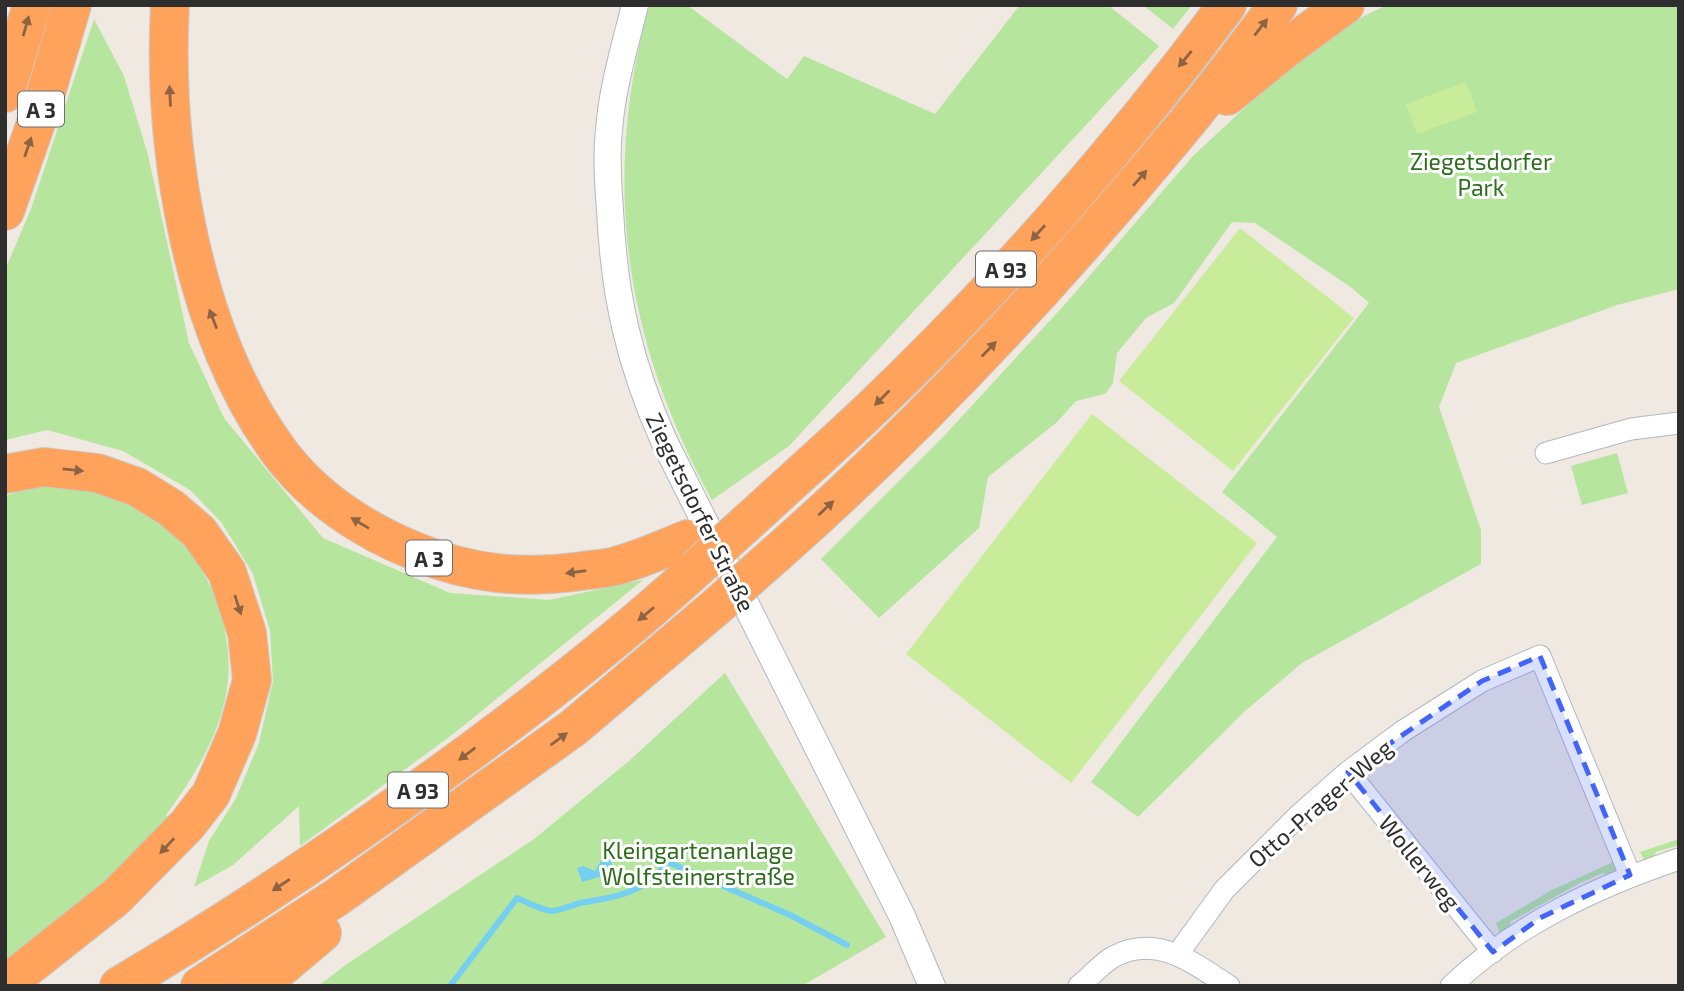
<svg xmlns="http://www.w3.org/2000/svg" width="1684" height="991" viewBox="0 0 1684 991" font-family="'Exo 2',sans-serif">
<rect width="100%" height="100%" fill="#efe9e1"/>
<path fill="#b6e59e" d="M 649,5 L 687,5 L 787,79 L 804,56 L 935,114 L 1020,5 L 1108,5 L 1159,46 L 789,446 L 712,500 C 624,340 601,182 649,5 Z
M 1143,5 L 1192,5 L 1173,29 Z
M 1387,5 L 1679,5 L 1679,289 L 1617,305 L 1456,363 L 1439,407 L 1481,530 L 1481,564 L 1302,663 L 1244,712 L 1138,817 L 1091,782 L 1277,537 L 1222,492 L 1369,303 L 1352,288 L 1255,223 L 1232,222 L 1174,303 L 1146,318 L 1117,353 L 1113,383 L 1105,394 L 1076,401 L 1057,422 L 988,477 L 979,528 L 879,618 L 821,559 L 944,436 L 1067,302 L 1193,156 L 1266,88 L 1319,44 L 1366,15 Z
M 94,19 L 124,76 L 148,155 L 189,343 L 224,418 L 323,538 L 450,593 L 549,600 L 643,580 L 452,735 L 300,846 L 299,806 L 233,865 L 194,887 L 209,841 L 236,798 L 259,743 L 273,681 L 270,631 L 253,574 L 222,523 L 190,490 L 123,451 L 47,430 L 5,440 L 5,270 L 31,209 Z
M 1617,453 L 1628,493 L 1582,505 L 1571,466 Z
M 59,485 C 84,488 108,493 131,504 C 196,536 234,610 228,681 C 223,731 195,775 166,815 L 172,820 L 131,863 L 5,966 L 5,496 L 27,489 Z
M 725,673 L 886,937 L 802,986 L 318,986 L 347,964 L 534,839 L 629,761 Z
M 1679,839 L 1679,845 L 1656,852 L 1652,859 L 1645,861 L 1640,852 Z
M 1617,860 L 1616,872 L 1608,877 L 1603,873 L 1580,883 L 1510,922 L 1510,931 L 1501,937 L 1496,923 L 1550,891 Z"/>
<path fill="#c9ec9a" d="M 1466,82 L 1477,112 L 1417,134 L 1406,104 Z
M 1240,228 L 1354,318 L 1233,471 L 1119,381 Z
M 1092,414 L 1257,543 L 1071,783 L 906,654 Z"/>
<path fill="#75cff0" d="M 604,855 L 611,857 L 613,873 L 582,882 L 577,868 L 583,866 L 595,871 Z"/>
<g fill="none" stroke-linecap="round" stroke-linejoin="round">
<path stroke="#75cff0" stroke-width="6" d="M 450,986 L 517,898 C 527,902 543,911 553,911 C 562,910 572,905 580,903 C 619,896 641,895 668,862 L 790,915 L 847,945"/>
<defs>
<path id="minor" d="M 1546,453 L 1631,429 L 1679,423
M 1348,772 L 1493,952
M 1177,955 L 1224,890 L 1298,816 L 1348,772 L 1403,731 L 1482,681 L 1540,656 L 1630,875
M 1079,986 C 1090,977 1101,964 1113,957 C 1157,933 1193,963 1229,986
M 1451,986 C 1515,925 1596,887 1679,859"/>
<path id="tertiary" d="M 635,5 C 625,46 612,88 609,130 C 606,156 608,184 610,210 C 614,295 629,363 664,441 L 902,916 L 932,986"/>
<path id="motorway" d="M 170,5 C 162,148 192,332 278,450 C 312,497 364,531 417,552 C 472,575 523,579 582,571 C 594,569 608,569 619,565 C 642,559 665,548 688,539
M 5,93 L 32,5
M 1227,96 L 1289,46 L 1345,5
M 5,211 L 43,103 L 72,5
M 5,474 L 44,467 L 97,473 L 137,487 L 171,508 L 199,532 L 227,572 L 247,633 L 252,680 L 237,734 L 211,794 L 187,825 L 116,897 L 5,985
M 761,510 C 797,477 834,444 870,410 C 997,289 1122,147 1227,5
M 776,554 C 920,427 1051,286 1173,139 C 1210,96 1243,50 1278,5
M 119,986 C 242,913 359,834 474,749 C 551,692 626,633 697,568
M 200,986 L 337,897 L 573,728 L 716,607
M 259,986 L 322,933"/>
</defs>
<use href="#minor" stroke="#b4b7c1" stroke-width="23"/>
<use href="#tertiary" stroke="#b4b7c1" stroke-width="28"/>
<use href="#motorway" stroke="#c9c9c9" stroke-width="40"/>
<use href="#minor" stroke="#fff" stroke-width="21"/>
<use href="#tertiary" stroke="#fff" stroke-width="26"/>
<use href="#motorway" stroke="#ffa35c" stroke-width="38"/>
<defs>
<path id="motorway-bridge" d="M 697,568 L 761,510
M 716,607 L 776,554"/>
</defs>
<use href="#motorway-bridge" stroke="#c9c9c9" stroke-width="40" stroke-linecap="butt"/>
<use href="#motorway-bridge" stroke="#ffa35c" stroke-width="38"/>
</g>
<defs><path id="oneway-solid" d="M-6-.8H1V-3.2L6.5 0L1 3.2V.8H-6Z" transform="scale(1.75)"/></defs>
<g fill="#8c6343">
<use href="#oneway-solid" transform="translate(26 26) rotate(-74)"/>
<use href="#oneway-solid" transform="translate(1261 27) rotate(-52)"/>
<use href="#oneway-solid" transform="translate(1185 59) rotate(129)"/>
<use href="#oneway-solid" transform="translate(170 96) rotate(-93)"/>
<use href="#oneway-solid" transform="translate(28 147) rotate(-71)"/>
<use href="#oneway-solid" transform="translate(1140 178) rotate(-49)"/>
<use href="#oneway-solid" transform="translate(1038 233) rotate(132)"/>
<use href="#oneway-solid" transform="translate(213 319) rotate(-111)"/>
<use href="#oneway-solid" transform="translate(989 349) rotate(-46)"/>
<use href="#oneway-solid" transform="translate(882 398) rotate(135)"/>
<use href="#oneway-solid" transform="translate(73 470) rotate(6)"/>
<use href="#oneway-solid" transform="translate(826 508) rotate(-43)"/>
<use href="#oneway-solid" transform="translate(360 523) rotate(-149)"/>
<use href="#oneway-solid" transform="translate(576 572) rotate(172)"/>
<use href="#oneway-solid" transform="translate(238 605) rotate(72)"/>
<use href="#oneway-solid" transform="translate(646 614) rotate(140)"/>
<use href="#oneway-solid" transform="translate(559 739) rotate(-36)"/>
<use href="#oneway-solid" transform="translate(467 754) rotate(143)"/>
<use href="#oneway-solid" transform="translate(167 846) rotate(133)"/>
<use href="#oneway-solid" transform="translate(281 885) rotate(147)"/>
</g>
<path fill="#4264fb" fill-opacity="0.2" stroke="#4264fb" stroke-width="5" stroke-dasharray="14 9" stroke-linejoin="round" d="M 1540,656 L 1630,875 L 1540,918 L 1493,952 L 1348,772 L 1482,681 Z"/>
<g text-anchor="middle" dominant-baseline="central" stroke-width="6" stroke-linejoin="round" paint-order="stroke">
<g fill="#fff" stroke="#6d6d6d" stroke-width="2">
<rect x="18" y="91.5" width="46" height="35" rx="5"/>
<rect x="976" y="251.5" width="60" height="35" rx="5"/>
<rect x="406" y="540.5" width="46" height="35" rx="5"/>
<rect x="388" y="772.5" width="60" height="35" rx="5"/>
</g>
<g font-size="21" font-weight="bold" fill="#2e2e2e">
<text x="41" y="109">A 3</text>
<text x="1006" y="269">A 93</text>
<text x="429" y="558">A 3</text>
<text x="418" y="790">A 93</text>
</g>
<g font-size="23" fill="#2c6e1b" stroke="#fff">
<text x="1481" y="161">Ziegetsdorfer<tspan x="1481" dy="26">Park</tspan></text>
<text x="698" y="850">Kleingartenanlage<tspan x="698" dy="26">Wolfsteinerstraße</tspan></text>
</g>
<g font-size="23" fill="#2e2e2e" stroke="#fff">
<text transform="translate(701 512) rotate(64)">Ziegetsdorfer Straße</text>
<text transform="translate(1320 803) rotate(-41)">Otto-Prager-Weg</text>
<text transform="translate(1420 862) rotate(51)">Wollerweg</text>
</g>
</g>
<rect width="1684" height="991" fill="none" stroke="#2e2e2e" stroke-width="14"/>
</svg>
